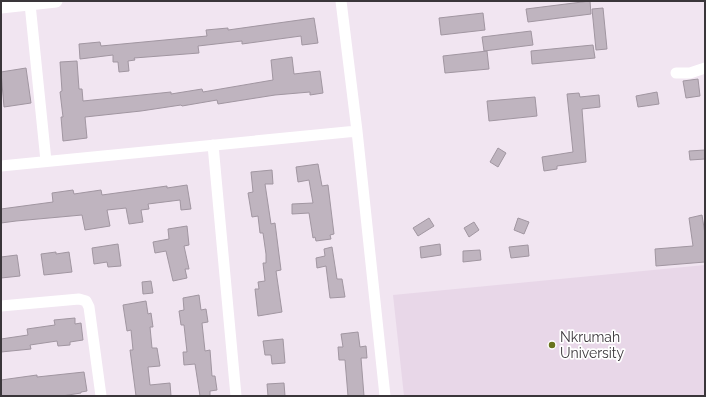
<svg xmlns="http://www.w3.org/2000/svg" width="706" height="397" viewBox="0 0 706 397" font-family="Raleway,sans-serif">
<rect width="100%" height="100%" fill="#f1e5f1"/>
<path fill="#e8d7e8" d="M 705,265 L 705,396 L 404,396 L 393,295 Z"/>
<path fill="#bfb4bf" stroke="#a196a1" d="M 590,1 L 591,14 L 528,22 L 526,9 Z
M 603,8 L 607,49 L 596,50 L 592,9 Z
M 483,13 L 485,30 L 441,35 L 439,18 Z
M 314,18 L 318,43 L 302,45 L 301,36 L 242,44 L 242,41 L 198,46 L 199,53 L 134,58 L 135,60 L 128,61 L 129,71 L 119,72 L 118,62 L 113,62 L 113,55 L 80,59 L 79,44 L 100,42 L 101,46 L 207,36 L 206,30 L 228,28 L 228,30 Z
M 531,31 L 533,45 L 484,51 L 482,37 Z
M 593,45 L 595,58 L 532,64 L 531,51 Z
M 487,51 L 489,69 L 445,73 L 443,56 Z
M 292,57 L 294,74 L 320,71 L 323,93 L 310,95 L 310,92 L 275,95 L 218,104 L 217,100 L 182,106 L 181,105 L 141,111 L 85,117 L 87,138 L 63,141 L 61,117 L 63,117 L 60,92 L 62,91 L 60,62 L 77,61 L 79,89 L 82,89 L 83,101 L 171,92 L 171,94 L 202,89 L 203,92 L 273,80 L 271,60 Z
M 26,68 L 31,103 L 4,107 L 1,72 Z
M 698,79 L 700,96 L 686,98 L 683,81 Z
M 657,92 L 659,104 L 638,107 L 636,96 Z
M 579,93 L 580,97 L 599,95 L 600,107 L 582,109 L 586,162 L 557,166 L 557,169 L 544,171 L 542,157 L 573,152 L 567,94 Z
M 535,97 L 537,116 L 489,121 L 487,101 Z
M 498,148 L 506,153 L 498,167 L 490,162 Z
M 705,150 L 705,159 L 690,160 L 689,151 Z
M 318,164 L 322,186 L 328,185 L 334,234 L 330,235 L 331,239 L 316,241 L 315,237 L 313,238 L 309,213 L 292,214 L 292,204 L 313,203 L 309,180 L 298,182 L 296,167 Z
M 272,170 L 273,184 L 265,184 L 271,224 L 275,223 L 281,270 L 276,271 L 282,312 L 258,316 L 255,289 L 259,289 L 258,282 L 265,281 L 263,263 L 266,263 L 266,254 L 263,233 L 260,233 L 258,216 L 252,217 L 248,193 L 253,192 L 251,172 Z
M 187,185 L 191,209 L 181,210 L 180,200 L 148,204 L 149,209 L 141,210 L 143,222 L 129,224 L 126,208 L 107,210 L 110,226 L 85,230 L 82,215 L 16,221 L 1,223 L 1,209 L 53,202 L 52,193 L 73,190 L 74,194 L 101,190 L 102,195 L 167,186 L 167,188 Z
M 702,215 L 705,234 L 705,262 L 656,266 L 655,249 L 693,246 L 689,218 Z
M 429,218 L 434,226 L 418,236 L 413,228 Z
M 518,218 L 529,222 L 524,234 L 514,230 Z
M 474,222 L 479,230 L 469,237 L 464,228 Z
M 187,226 L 189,245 L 184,246 L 189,269 L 185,269 L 187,278 L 173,281 L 166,251 L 155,253 L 153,242 L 169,239 L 168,229 Z
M 118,244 L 121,266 L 108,267 L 107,262 L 94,264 L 92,248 Z
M 440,244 L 441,255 L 421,258 L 420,247 Z
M 528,245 L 529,256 L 511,258 L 509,247 Z
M 332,247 L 337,279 L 342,279 L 345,297 L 330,298 L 326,266 L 317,268 L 316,258 L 325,256 L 324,249 Z
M 480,250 L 481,260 L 463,262 L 463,251 Z
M 56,252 L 56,254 L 69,252 L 72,272 L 44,275 L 41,254 Z
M 17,255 L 20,276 L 1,278 L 1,257 Z
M 151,281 L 153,293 L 143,294 L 142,282 Z
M 199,295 L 201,310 L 206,309 L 208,322 L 202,323 L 205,351 L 210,350 L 212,376 L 215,376 L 217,390 L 210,391 L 210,396 L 200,396 L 195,364 L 184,365 L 183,352 L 187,352 L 184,325 L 181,325 L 179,311 L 184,310 L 183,298 Z
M 146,301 L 148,314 L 151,313 L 153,327 L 150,327 L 152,348 L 157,348 L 160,366 L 148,367 L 150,385 L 170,383 L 171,396 L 136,396 L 130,350 L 133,350 L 131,330 L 127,331 L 123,305 Z
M 75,318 L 75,324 L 81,323 L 83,340 L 70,342 L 70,345 L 58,346 L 57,341 L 30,345 L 31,349 L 1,352 L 1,339 L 28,335 L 27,329 L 55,325 L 54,320 Z
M 358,332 L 360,347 L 366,346 L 367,358 L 361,358 L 364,396 L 348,396 L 345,360 L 339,360 L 338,347 L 343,347 L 341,334 Z
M 283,339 L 285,363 L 272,364 L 271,355 L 265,355 L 263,341 Z
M 84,372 L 87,391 L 81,392 L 81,393 L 62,396 L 1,396 L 1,380 L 37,375 L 37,377 Z
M 284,383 L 285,396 L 268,396 L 267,384 Z"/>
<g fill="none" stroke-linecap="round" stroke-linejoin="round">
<path stroke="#fff" stroke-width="11" d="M 341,1 L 357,131 L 385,396
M 30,4 L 46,161
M 676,73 L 690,73 L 705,68
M 213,145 L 236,396
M 1,166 L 357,131
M 1,306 L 79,299 L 86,301 L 89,307 L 101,396"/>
<path stroke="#fff" stroke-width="13" d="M 1,7 L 56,1"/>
</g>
<circle fill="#69731d" stroke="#fff" stroke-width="1.5" cx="552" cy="345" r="4"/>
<g text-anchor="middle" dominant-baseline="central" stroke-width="3.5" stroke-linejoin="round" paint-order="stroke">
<g font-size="14" fill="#3a363a" stroke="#fff" text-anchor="start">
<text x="560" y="337">Nkrumah<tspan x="560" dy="16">University</tspan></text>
</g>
</g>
<rect width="706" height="397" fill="none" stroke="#3a363a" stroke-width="4"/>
</svg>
